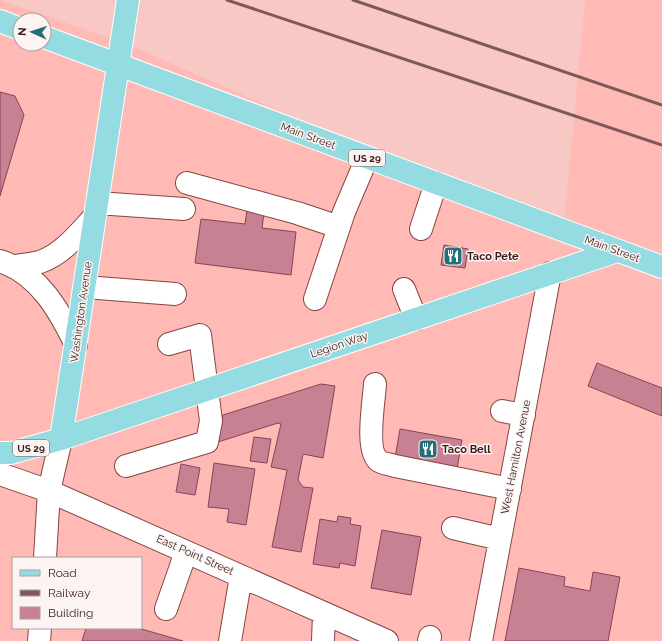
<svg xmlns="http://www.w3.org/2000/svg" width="662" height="641" viewBox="0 0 662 641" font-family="Raleway,sans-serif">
<rect width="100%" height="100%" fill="#f7c8c4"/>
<path fill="#ffbab5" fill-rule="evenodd" d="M 0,0 L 125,43 L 563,236 L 585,0 L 662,0 L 662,641 L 0,641 ZM 20,20 L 44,20 L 44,44 L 20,44 ZM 13,558 L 141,558 L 141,628 L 13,628 Z"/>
<path fill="#c88193" stroke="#854556" d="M 0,92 L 15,96 L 24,115 L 0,196 Z
M 247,210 L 264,213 L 262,228 L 296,232 L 291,275 L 195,263 L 201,219 L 245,224 Z
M 444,245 L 468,249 L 465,268 L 441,265 Z
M 597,363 L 662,388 L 662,416 L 588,386 Z
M 321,384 L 335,386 L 323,458 L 303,454 L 298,480 L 303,487 L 313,488 L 301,552 L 272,547 L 287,470 L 271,467 L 281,424 L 278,423 L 218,442 L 223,415 Z
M 400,429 L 462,440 L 457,469 L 395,458 Z
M 254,437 L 271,439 L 267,463 L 250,461 Z
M 214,463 L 255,469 L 246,525 L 227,522 L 229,509 L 208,507 Z
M 181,464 L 200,468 L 195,495 L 176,492 Z
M 338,516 L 351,518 L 350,524 L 361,526 L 355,566 L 340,563 L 339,568 L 313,564 L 320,519 L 337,522 Z
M 382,530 L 421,537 L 411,595 L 371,588 Z
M 519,568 L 565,577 L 564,586 L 590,591 L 593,572 L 620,577 L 608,641 L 505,641 Z
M 86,628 L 138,628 L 183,641 L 82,641 Z"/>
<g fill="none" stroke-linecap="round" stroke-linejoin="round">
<defs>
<path id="minor" d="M 187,183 L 297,213 L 339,227
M 97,203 L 184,209
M 421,229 L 436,183
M 0,261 C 39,274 59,310 76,345
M 15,266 C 23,265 32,264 40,262 C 63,254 79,233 95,216
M 85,287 L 175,294
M 404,289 L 416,319
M 315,299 L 344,212 L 367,158
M 375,384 C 374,401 365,451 379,461 C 383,464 390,464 395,466 L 510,489
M 502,411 L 524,415
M 126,466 L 207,442 L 211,421 L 200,335 L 169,344
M 0,474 L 49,491 L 387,641
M 453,528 L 500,539
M 45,558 L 49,491 L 61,439
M 166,609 L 186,552
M 39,641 L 40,628
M 230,641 L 241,576
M 323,641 L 324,613
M 429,641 L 430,637
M 481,641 L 550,273"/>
<path id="major" d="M 0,21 L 20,29
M 44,37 L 662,267
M 61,439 L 128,0
M 0,453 L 11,453 L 61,439 L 617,251"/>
</defs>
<use href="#minor" stroke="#864542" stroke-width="24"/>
<use href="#major" stroke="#fff" stroke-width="24"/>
<use href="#minor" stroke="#fff" stroke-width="22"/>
<use href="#major" stroke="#95dbe2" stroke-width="22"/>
<path stroke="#7d5a57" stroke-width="3" d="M 227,0 L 662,145
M 353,0 L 662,105"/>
</g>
<defs>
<symbol id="restaurant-square" viewBox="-11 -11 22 22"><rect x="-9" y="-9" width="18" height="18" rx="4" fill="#256f76" stroke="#fcf4f3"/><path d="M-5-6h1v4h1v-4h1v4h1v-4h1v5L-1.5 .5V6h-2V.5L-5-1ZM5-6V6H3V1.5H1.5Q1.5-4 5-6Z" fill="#fff"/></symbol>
</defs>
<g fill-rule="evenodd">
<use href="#restaurant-square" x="442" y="245" width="22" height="22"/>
<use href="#restaurant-square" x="417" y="438" width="22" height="22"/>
</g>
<g text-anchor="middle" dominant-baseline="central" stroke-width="3" stroke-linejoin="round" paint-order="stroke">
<g fill="#fcf4f3" stroke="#745e5c" stroke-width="1">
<rect x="349" y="150" width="36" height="16" rx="3"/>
<rect x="13" y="440" width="36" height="16" rx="3"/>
</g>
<g font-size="10" font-weight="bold" fill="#391d1b">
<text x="367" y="158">US 29</text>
<text x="31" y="448">US 29</text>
</g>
<g font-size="11" fill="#391d1b" stroke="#fcf4f3">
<text transform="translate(308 136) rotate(20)">Main Street</text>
<text transform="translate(612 249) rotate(20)">Main Street</text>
<text transform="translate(81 312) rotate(-82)">Washington Avenue</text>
<text transform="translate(339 345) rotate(-19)">Legion Way</text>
<text transform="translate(516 457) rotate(-79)">West Hamilton Avenue</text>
<text transform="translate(195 555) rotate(24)">East Point Street</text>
</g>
<g font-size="11" font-weight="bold" fill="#391d1b" stroke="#fcf4f3" text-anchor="start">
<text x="467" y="256">Taco Pete</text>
<text x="442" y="449">Taco Bell</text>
</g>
</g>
<rect x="12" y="557" width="130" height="72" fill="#fcf4f3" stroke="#ae9e9d"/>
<rect x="20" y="570" width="20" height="6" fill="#95dbe2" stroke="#ae9e9d"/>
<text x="48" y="577" font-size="12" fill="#391d1b">Road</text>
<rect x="20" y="590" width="20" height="6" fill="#7d5a57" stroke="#ae9e9d"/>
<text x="48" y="597" font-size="12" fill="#391d1b">Railway</text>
<rect x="20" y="607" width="20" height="12" fill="#c88193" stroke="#ae9e9d"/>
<text x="48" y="617" font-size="12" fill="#391d1b">Building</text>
<g transform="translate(32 32) rotate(273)"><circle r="19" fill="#fcf4f3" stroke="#ae9e9d"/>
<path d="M0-3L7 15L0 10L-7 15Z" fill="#256f76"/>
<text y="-6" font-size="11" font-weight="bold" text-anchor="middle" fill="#391d1b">N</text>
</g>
</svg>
